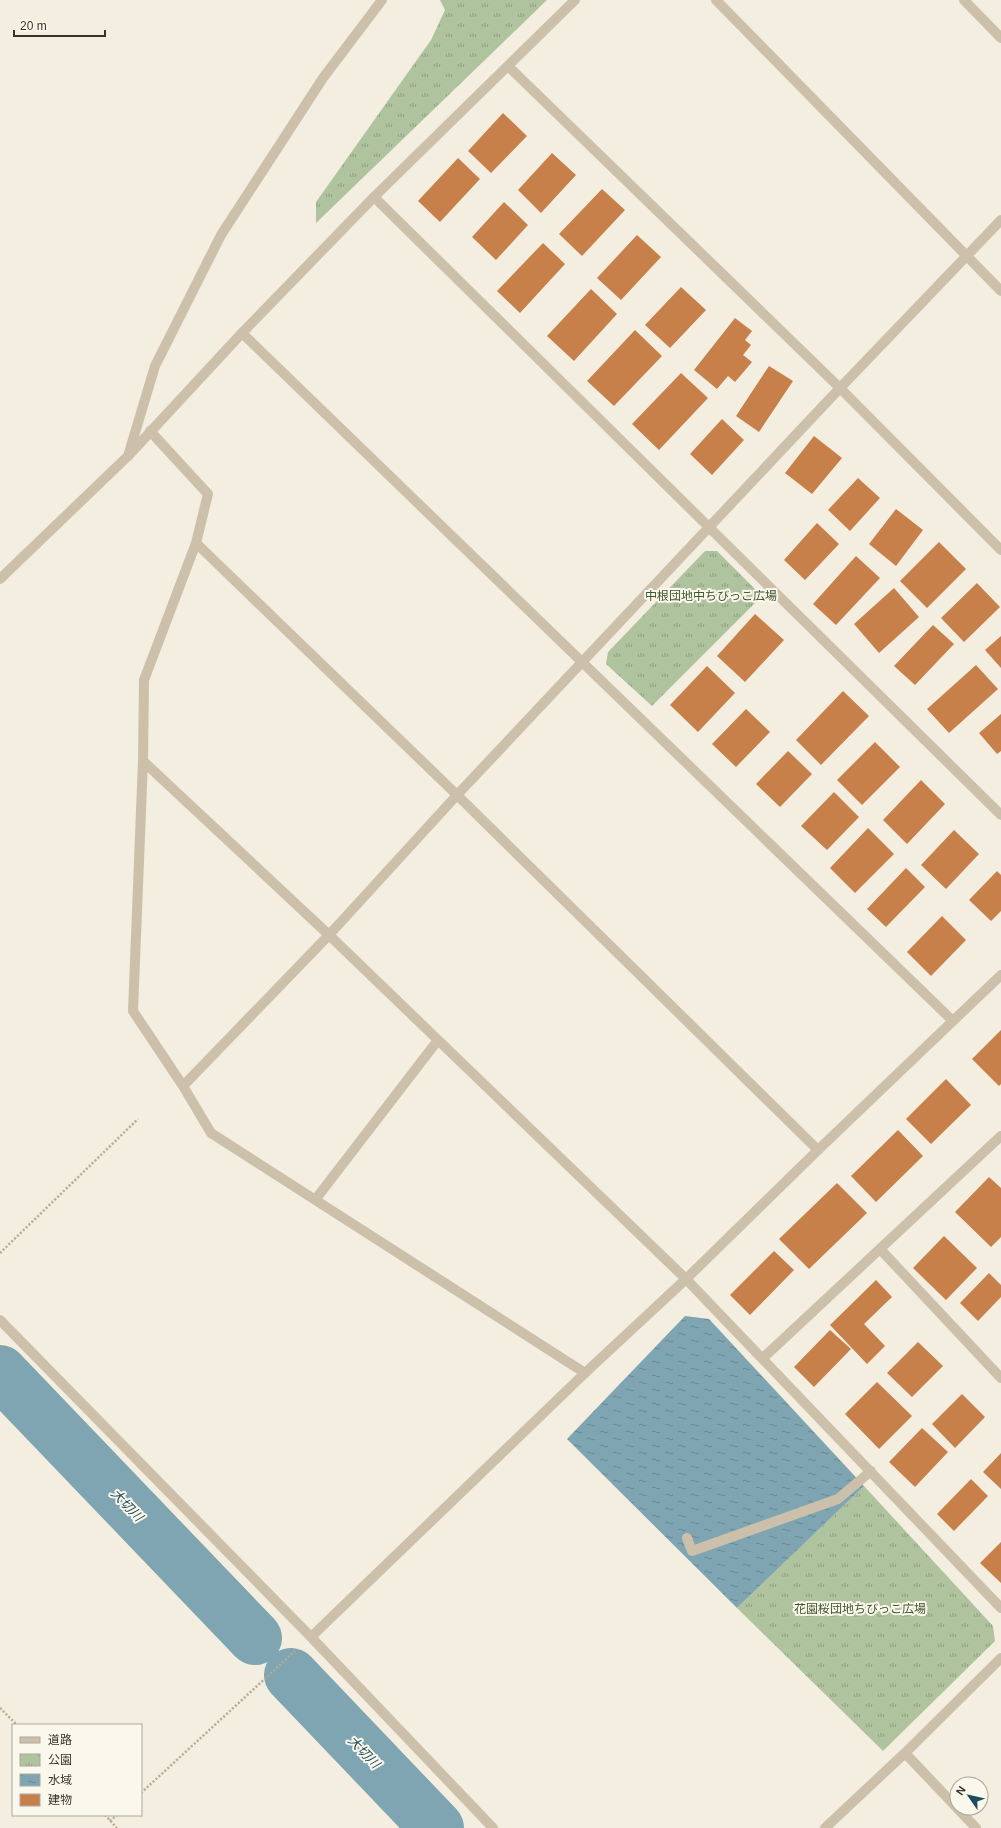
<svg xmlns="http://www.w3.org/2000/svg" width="1001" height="1828" viewBox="0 0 1001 1828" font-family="Arial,'Noto Sans JP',sans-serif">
<defs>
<pattern id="park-tufts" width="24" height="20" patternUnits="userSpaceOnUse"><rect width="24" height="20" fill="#b0c39f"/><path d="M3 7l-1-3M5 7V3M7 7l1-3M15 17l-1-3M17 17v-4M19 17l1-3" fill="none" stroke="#909f82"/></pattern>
<pattern id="water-ripples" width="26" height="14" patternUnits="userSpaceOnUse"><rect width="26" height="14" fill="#7ea5b1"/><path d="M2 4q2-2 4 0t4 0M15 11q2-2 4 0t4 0" fill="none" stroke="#688790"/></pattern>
</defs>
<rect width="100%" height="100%" fill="#f3eedf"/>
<path fill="url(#park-tufts)" d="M 440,0 L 547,0 L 316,223 L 316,202 L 431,40 L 445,10 Z
M 705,551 L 717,551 L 762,596 L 652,706 L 606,664 L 608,652 Z
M 864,1486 L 993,1626 L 995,1641 L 883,1751 L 737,1608 Z"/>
<path fill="url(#water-ripples)" d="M 685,1316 L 709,1319 L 864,1486 L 737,1608 L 567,1439 Z"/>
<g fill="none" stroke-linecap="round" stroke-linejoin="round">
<path stroke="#7ea5b1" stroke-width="54" d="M 0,1372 L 255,1638
M 291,1675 L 437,1828"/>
</g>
<path fill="#c7804a" d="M 503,113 L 527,136 L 491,173 L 468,151 Z
M 552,153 L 576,175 L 541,213 L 518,190 Z
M 458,158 L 480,179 L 440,222 L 418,201 Z
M 602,189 L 625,210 L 582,256 L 559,234 Z
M 504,202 L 528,225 L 496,260 L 472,237 Z
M 637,235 L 661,257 L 621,300 L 597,278 Z
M 543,243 L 565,264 L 520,313 L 497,291 Z
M 681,287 L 706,310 L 670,348 L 645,325 Z
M 591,289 L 617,314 L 574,361 L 547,336 Z
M 735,318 L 752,331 L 745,340 L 751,345 L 743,355 L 752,362 L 735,382 L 728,376 L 717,389 L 694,370 Z
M 635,330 L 662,356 L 614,406 L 587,381 Z
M 769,366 L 793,381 L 759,432 L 736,416 Z
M 681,373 L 708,398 L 659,450 L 632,424 Z
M 722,419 L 744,440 L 712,475 L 690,454 Z
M 814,436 L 842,458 L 812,494 L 785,473 Z
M 858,478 L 880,498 L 850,531 L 828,510 Z
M 896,509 L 923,530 L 896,566 L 869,544 Z
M 817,523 L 839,544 L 805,580 L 784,560 Z
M 939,542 L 966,569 L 927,608 L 900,581 Z
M 856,556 L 880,578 L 836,625 L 813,604 Z
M 977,583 L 1000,607 L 964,642 L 941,618 Z
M 894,588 L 919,617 L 879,653 L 854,624 Z
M 755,614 L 784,640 L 745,682 L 717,656 Z
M 933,625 L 954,644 L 915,685 L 894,666 Z
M 1001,636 L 1001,668 L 985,650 Z
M 976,665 L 998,689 L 949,733 L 927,709 Z
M 707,666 L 735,693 L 698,732 L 670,705 Z
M 843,691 L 869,716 L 821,765 L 796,740 Z
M 746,709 L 770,732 L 736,767 L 712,744 Z
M 1001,714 L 1001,751 L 997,754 L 979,733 Z
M 875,742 L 900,767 L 862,805 L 837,780 Z
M 788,751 L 812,774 L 780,807 L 756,784 Z
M 921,780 L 945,804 L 907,844 L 883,820 Z
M 834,792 L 859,817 L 827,850 L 801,826 Z
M 868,828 L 894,854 L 855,893 L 830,868 Z
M 954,830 L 979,854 L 946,889 L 921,865 Z
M 906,868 L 925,887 L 886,927 L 867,909 Z
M 997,871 L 1001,875 L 1001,911 L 991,921 L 969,900 Z
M 942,916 L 966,940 L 931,976 L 907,952 Z
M 1001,1030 L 1001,1084 L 999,1086 L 972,1059 Z
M 946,1079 L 971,1105 L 931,1144 L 906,1119 Z
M 898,1130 L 923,1156 L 876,1202 L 851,1176 Z
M 989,1177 L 1001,1188 L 1001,1237 L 991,1247 L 955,1212 Z
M 837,1183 L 867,1213 L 809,1269 L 779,1239 Z
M 944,1236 L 977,1268 L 946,1300 L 913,1268 Z
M 774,1251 L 794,1270 L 750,1315 L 730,1295 Z
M 989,1273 L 1001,1285 L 1001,1297 L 978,1321 L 960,1303 Z
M 876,1280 L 892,1297 L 864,1324 L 885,1346 L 867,1364 L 830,1325 Z
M 830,1330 L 851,1349 L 814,1387 L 794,1367 Z
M 918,1342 L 943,1366 L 912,1397 L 887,1373 Z
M 877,1382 L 912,1416 L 879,1449 L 845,1414 Z
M 962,1394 L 985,1417 L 955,1448 L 932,1424 Z
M 922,1428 L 948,1452 L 915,1487 L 889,1462 Z
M 1001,1453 L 1001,1489 L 983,1472 Z
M 971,1479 L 988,1496 L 954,1531 L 937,1514 Z
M 1001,1542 L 1001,1583 L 980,1563 Z"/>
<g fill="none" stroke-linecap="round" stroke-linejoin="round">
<path stroke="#b8aa95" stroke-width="2.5" stroke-dasharray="2 2" stroke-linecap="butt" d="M 0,1253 L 138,1119
M 0,1708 L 17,1725
M 141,1793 L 295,1651
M 105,1815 L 117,1828
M 110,1821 L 117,1815"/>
<path stroke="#ccc0ab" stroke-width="10" d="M 687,1538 L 692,1551 L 838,1499 L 871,1471"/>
<path stroke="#ccc0ab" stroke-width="10" d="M 716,0 L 1001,291
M 964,0 L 1001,38
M 508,66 L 840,388 L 1001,550
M 374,197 L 1001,815
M 242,333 L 953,1021
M 150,431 L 208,494 L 196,543 L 144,680 L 143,761 L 133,1011 L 183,1086 L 211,1133 L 585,1373
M 128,456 L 155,366 L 221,235 L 323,78 L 382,0
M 196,543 L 457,795 L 818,1150
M 143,761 L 329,935 L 686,1279 L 1001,1608
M 183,1086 L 329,935 L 457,795 L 840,388 L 1001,220
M 315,1200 L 438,1040
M 881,1250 L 1001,1378
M 763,1358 L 1001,1136
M 825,1828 L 905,1753
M 976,1828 L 905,1753 L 1001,1658"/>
<path stroke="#ccc0ab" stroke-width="10" d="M 0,579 L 128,456 L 242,333 L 374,197 L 575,0
M 0,1320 L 311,1637 L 493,1828
M 311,1637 L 585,1373 L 686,1279 L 818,1150 L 1001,975"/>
</g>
<g text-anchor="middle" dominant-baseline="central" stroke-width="4" stroke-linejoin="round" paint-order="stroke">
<g font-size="12" fill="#40582d" stroke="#faf7ec">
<text x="711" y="596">中根団地中ちびっこ広場</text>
<text x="860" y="1609">花園桜団地ちびっこ広場</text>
</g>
<g font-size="13" font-style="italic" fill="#1f4c5c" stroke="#faf7ec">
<text transform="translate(127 1505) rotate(46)">大切川</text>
<text transform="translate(364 1752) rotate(46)">大切川</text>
</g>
</g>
<rect x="12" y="1724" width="130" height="92" fill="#faf7ec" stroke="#ada89e"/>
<rect x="20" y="1737" width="20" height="6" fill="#ccc0ab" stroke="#ada89e"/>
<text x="48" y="1744" font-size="12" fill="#39322a">道路</text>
<rect x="20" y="1754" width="20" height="12" fill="url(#park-tufts)" stroke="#ada89e"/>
<text x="48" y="1764" font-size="12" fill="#39322a">公園</text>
<rect x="20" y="1774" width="20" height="12" fill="url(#water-ripples)" stroke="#ada89e"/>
<text x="48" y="1784" font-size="12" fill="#39322a">水域</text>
<rect x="20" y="1794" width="20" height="12" fill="#c7804a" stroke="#ada89e"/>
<text x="48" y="1804" font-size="12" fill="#39322a">建物</text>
<g transform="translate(969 1796) rotate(304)"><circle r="19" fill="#faf7ec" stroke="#ada89e"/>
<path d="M0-3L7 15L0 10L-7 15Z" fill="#1f4c5c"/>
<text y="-6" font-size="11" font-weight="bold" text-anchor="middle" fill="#39322a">N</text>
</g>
<path d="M14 30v6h91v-6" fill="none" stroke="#39322a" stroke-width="2"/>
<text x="20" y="30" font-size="12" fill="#39322a" stroke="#faf7ec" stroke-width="3" paint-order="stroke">20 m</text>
</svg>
